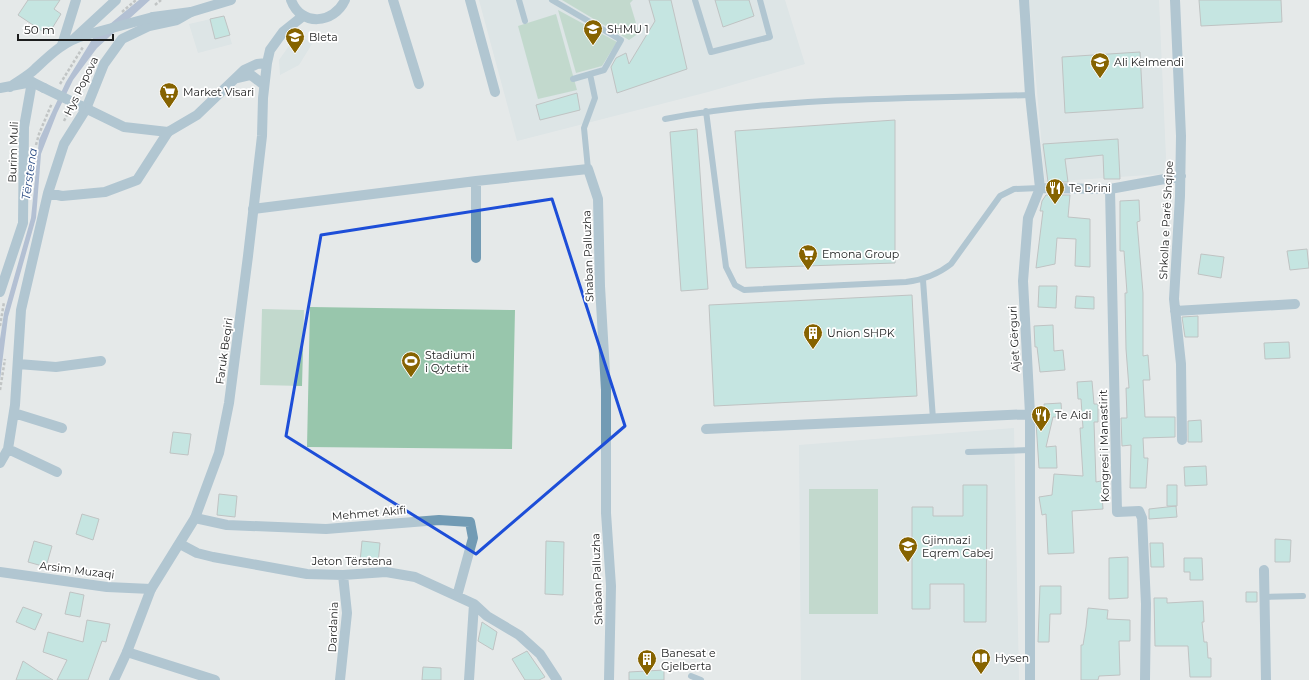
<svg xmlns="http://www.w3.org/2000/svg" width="1309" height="680" viewBox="0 0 1309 680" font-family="Montserrat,sans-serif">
<rect width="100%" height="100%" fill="#e5e9e9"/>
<path fill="#d2dfe2" d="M 479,0 L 785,0 L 805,64 L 708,92 L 517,141 Z
M 1029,0 L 1159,0 L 1166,158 L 1163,174 L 1045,182 Z
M 224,16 L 232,44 L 198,53 L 189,24 Z
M 298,33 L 312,44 L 299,65 L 280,75 L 279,60 Z
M 1014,428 L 1019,680 L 801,680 L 799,445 Z"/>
<path fill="#98c6ac" d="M 562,0 L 633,0 L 630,3 L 639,33 L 629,40 Z
M 558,10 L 617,42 L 602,66 L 576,73 Z
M 556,14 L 577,90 L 538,99 L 518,26 Z
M 310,307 L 515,310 L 512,449 L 307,447 Z
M 262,309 L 304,310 L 302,386 L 260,385 Z
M 809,489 L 878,489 L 878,614 L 809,614 Z"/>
<path fill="#758fb9" d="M 139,0 L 150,0 L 97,48 L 73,80 L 57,113 L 41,154 L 36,218 L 8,317 L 0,380 L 0,339 L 4,313 L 31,218 L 39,140 L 66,82 L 93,38 Z"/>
<path fill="#9de1d7" stroke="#919494" d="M 28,0 L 60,0 L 54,9 L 61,14 L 48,35 L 18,15 Z
M 649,0 L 671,0 L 687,69 L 617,93 L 611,67 L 616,58 L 626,53 L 629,64 L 655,21 Z
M 715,0 L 749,0 L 754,16 L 723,27 Z
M 1199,0 L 1281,0 L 1282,22 L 1201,26 Z
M 224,16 L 230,35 L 215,39 L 210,19 Z
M 1140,52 L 1143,108 L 1065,113 L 1062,57 Z
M 577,93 L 580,110 L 540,120 L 536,105 Z
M 895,120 L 895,263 L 746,268 L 735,131 Z
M 697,129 L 708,289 L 681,291 L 670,132 Z
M 1118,139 L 1120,179 L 1104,179 L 1103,155 L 1065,159 L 1068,182 L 1048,182 L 1043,144 Z
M 1046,195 L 1070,195 L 1068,217 L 1090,219 L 1090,267 L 1075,266 L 1076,239 L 1057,238 L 1055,264 L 1036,268 L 1043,211 L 1040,211 L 1042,201 Z
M 1139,200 L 1140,221 L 1137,222 L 1143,293 L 1143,356 L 1148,355 L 1150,380 L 1143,380 L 1145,417 L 1175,417 L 1175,437 L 1143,438 L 1144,458 L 1148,458 L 1146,488 L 1130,488 L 1131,445 L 1122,446 L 1121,418 L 1127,418 L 1126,388 L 1129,388 L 1126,349 L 1125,293 L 1127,293 L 1124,251 L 1120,251 L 1120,201 Z
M 1307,249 L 1309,268 L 1290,270 L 1287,251 Z
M 1201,254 L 1224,257 L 1221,278 L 1198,274 Z
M 1039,286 L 1057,286 L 1056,308 L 1038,307 Z
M 912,295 L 917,396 L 714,406 L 709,305 Z
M 1076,296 L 1094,297 L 1094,309 L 1075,308 Z
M 1198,316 L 1198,337 L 1185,337 L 1182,317 Z
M 1053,325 L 1054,351 L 1063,350 L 1065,370 L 1040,372 L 1037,347 L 1035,347 L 1034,326 Z
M 1289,342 L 1290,358 L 1265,359 L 1264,343 Z
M 1092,381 L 1094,404 L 1098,404 L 1098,422 L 1094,422 L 1096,482 L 1101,481 L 1103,509 L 1072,511 L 1074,553 L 1048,554 L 1046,514 L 1042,515 L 1039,497 L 1052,495 L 1054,474 L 1083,476 L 1080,428 L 1083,428 L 1081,399 L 1078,399 L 1077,382 Z
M 1061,403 L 1062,417 L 1053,417 L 1046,447 L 1056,446 L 1057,468 L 1039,468 L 1036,422 L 1045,422 L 1044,404 Z
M 1201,420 L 1202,442 L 1188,442 L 1188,421 Z
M 173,432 L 191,434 L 188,455 L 170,453 Z
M 1206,466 L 1207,485 L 1185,486 L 1184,467 Z
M 963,485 L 987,485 L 986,622 L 964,622 L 964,584 L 930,584 L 930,609 L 912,609 L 912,507 L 933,507 L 933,516 L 963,516 Z
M 1167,485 L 1177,485 L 1177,506 L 1167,506 Z
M 219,494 L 237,496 L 235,517 L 217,515 Z
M 1176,506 L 1177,517 L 1149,519 L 1149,509 Z
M 82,514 L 99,519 L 93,540 L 76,534 Z
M 1275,539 L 1291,540 L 1290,562 L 1275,562 Z
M 34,541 L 52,546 L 46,567 L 28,562 Z
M 362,541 L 380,543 L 378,564 L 360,562 Z
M 546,541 L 564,542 L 563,595 L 545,594 Z
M 1150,543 L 1163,543 L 1164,567 L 1151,567 Z
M 1128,557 L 1128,598 L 1109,599 L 1109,558 Z
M 1184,558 L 1202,558 L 1203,580 L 1190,580 L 1190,572 L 1184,572 Z
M 1040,586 L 1061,586 L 1061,614 L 1050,614 L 1049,642 L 1038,642 Z
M 70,592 L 84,595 L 80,617 L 65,614 Z
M 1246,592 L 1257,592 L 1257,602 L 1246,602 Z
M 1154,598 L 1167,598 L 1167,603 L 1203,601 L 1204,622 L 1202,622 L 1204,642 L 1207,642 L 1208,658 L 1211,658 L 1211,677 L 1190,677 L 1188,646 L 1155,646 Z
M 23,607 L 42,614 L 35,630 L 16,622 Z
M 1088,608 L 1108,610 L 1107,619 L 1130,620 L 1130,641 L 1119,641 L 1120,675 L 1099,676 L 1098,680 L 1081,680 L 1081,645 L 1083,645 L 1086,627 Z
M 87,620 L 110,624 L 106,642 L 102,641 L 88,680 L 57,680 L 67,660 L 43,652 L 48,632 L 83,642 Z
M 482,622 L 497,632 L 493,650 L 478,641 Z
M 527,651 L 545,677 L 539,680 L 525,680 L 512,659 Z
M 23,661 L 38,671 L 53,680 L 16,680 Z
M 423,667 L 441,668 L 441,680 L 422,680 Z
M 664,670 L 664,680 L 629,680 L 629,672 Z"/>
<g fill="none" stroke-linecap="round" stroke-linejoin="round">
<path stroke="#969999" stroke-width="2.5" stroke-dasharray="3 2" stroke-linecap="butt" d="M 155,5 L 161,0
M 122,12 L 136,0
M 60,84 L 83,47
M 78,93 L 83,83
M 64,121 L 69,111
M 36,145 L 39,134 L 52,103
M 0,326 L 4,302
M 0,390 L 5,359"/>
<path stroke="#729bb4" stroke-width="6" d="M 519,0 L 525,21
M 552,0 L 621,40 L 604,70 L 573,79
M 695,0 L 711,52 L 770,37 L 760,0
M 706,111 L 726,267 L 735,285 L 744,290 L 906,282 C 923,280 937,275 951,264 L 1000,196 L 1014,189 L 1040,188
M 665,119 C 785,96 909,99 1030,95
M 588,169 L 584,128 L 595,98 L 590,74
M 923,280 L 933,419
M 968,452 L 1030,450
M 1265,597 L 1303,596
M 691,676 L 701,680"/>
<path stroke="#729bb4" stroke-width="10" d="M 393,0 L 419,84
M 470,0 L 495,92
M 1024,0 L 1030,95 L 1040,188 L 1028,218 L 1023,281 L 1030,414 L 1030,680
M 1175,0 L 1181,136 L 1180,196 L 1174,299 L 1181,364 L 1182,440
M 75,38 L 116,0
M 62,45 L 76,0
M 1040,188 L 1110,189
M 48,193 L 62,196 L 105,192 L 137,180 L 168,132
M 253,209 L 476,181 L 588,169 L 598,199 L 600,286 L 606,390 L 606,513 L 611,586 L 609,680
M 476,258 L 476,181
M 0,292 L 23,223 L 24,127 L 32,82
M 1175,311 L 1295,304
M 18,364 L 56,367 L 101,361
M 14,413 L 62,428
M 706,429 L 1030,414
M 8,449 L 57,472
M 0,463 L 8,449 L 15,405 L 21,310 L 48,193 L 64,144 L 86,109 L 104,64 L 122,39 L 149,26 L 177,20 L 191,12
M 195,518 L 227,525 L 326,529 L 439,520 L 470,522 L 473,538 L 457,596
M 180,544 L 197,553 L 213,557 L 307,574 L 343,575 L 386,572 L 415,577 L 474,604 L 487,616 L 519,635 L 540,654 L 557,680
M 1264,570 L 1266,680
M 0,572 L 107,587 L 151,589
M 127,652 L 215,680
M 340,680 L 347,613 L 343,575
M 469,680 L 474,604
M 1145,680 L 1146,604 L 1142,518 L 1139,511 L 1117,512 L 1110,189 L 1181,176"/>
<path stroke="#729bb4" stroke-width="10" d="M 291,0 C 301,27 334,24 345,0
M 153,17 L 191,12 L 231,0
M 238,78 L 251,75 L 264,85
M 10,87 C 18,81 28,76 35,69 C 51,54 64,41 86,35
M 0,88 L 32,82 L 44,88
M 81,106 L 124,127 L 168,132 L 197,115 L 244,70 L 257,64 L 267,63
M 114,680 L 127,652 L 151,589 L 195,518 L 219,453 L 229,403 L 248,256 L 262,136 L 263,98 L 267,63 L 270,50 L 283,32 L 303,16"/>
<path stroke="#729bb4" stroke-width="10" d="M 86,35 L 153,17
M 44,88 L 81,106"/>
</g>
<path d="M0 0H1309V680H0ZM 552,199 L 625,426 L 476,554 L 286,436 L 321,235 Z" fill="#e5e9e9" fill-opacity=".55" fill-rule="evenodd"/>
<path fill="none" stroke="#1d4ed8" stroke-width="3" stroke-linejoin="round" d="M 552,199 L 625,426 L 476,554 L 286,436 L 321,235 Z"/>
<defs>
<symbol id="school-pin" viewBox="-11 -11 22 30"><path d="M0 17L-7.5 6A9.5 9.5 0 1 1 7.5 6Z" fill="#866300" stroke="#fff"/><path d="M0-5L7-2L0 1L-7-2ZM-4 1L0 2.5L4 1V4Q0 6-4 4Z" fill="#fff"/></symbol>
<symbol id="supermarket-pin" viewBox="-11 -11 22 30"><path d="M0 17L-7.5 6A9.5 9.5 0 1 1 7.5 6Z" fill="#866300" stroke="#fff"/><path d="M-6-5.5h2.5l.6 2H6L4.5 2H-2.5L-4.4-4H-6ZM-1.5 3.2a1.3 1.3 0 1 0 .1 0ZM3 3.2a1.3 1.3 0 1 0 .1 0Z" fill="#fff"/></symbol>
<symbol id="restaurant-pin" viewBox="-11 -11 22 30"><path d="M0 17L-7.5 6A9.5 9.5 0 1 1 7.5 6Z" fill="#866300" stroke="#fff"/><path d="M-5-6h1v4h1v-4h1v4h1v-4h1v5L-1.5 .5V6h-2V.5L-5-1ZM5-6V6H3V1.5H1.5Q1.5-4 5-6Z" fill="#fff"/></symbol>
<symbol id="building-pin" viewBox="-11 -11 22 30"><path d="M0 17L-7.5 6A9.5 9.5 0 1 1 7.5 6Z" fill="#866300" stroke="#fff"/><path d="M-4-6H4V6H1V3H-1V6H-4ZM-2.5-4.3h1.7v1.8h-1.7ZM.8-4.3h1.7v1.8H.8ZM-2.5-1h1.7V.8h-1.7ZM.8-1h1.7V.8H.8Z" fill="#fff"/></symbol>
<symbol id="stadium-pin" viewBox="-11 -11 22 30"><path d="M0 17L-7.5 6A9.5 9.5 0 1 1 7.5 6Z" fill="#866300" stroke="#fff"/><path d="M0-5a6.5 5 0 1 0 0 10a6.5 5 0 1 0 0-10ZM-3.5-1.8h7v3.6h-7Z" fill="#fff"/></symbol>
<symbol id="library-pin" viewBox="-11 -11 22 30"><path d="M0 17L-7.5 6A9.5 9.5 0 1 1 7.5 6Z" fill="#866300" stroke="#fff"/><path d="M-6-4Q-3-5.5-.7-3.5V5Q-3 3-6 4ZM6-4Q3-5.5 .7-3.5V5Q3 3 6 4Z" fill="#fff"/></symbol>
</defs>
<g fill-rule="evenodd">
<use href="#school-pin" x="582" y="18" width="22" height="30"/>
<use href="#school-pin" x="284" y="26" width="22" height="30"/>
<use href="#school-pin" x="1089" y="51" width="22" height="30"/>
<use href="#supermarket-pin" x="158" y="81" width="22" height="30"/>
<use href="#restaurant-pin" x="1044" y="177" width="22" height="30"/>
<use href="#supermarket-pin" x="797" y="243" width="22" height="30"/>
<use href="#building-pin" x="802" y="322" width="22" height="30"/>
<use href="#stadium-pin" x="400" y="350" width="22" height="30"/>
<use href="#restaurant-pin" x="1030" y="404" width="22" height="30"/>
<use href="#school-pin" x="897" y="535" width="22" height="30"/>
<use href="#library-pin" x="970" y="647" width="22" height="30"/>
<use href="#building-pin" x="636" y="648" width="22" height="30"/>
</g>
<g text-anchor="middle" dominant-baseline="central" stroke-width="3.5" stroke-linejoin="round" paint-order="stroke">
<g font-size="11" fill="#1c1d1d" stroke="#fff" text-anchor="start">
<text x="607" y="29">SHMU 1</text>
<text x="309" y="37">Bleta</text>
<text x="1114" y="62">Ali Kelmendi</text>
<text x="183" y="92">Market Visari</text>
<text x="1069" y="188">Te Drini</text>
<text x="822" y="254">Emona Group</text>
<text x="827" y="333">Union SHPK</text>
<text x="425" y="355">Stadiumi<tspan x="425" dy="13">i Qytetit</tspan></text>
<text x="1055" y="415">Te Aidi</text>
<text x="922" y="540">Gjimnazi<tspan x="922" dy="13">Eqrem Cabej</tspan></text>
<text x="661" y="653">Banesat e<tspan x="661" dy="13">Gjelberta</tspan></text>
<text x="995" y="658">Hysen</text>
</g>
<g font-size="11" fill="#1c1d1d" stroke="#fff">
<text transform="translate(81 86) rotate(-64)">Hys Popova</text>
<text transform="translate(13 152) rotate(-88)">Burim Muli</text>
<text transform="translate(1166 220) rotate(-87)">Shkolla e Parë Shqipe</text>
<text transform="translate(588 256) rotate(-92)">Shaban Palluzha</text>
<text transform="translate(1014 339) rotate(-93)">Ajet Gërguri</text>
<text transform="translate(224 351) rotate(-82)">Faruk Beqiri</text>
<text transform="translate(1104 446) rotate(-91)">Kongresi i Manastirit</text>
<text transform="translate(369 513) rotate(-5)">Mehmet Akifi</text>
<text x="352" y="561">Jeton Tërstena</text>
<text transform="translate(77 570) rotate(7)">Arsim Muzaqi</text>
<text transform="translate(597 579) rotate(-92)">Shaban Palluzha</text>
<text transform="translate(333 627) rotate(-88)">Dardania</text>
</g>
<g font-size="12" font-style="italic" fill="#305188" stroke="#fff">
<text transform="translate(29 174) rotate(-82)">Tërstena</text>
</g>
</g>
<path d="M18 34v6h95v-6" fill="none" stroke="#1c1d1d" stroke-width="2"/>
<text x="24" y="34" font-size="12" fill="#1c1d1d" stroke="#ffffff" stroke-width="3" paint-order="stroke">50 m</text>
</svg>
